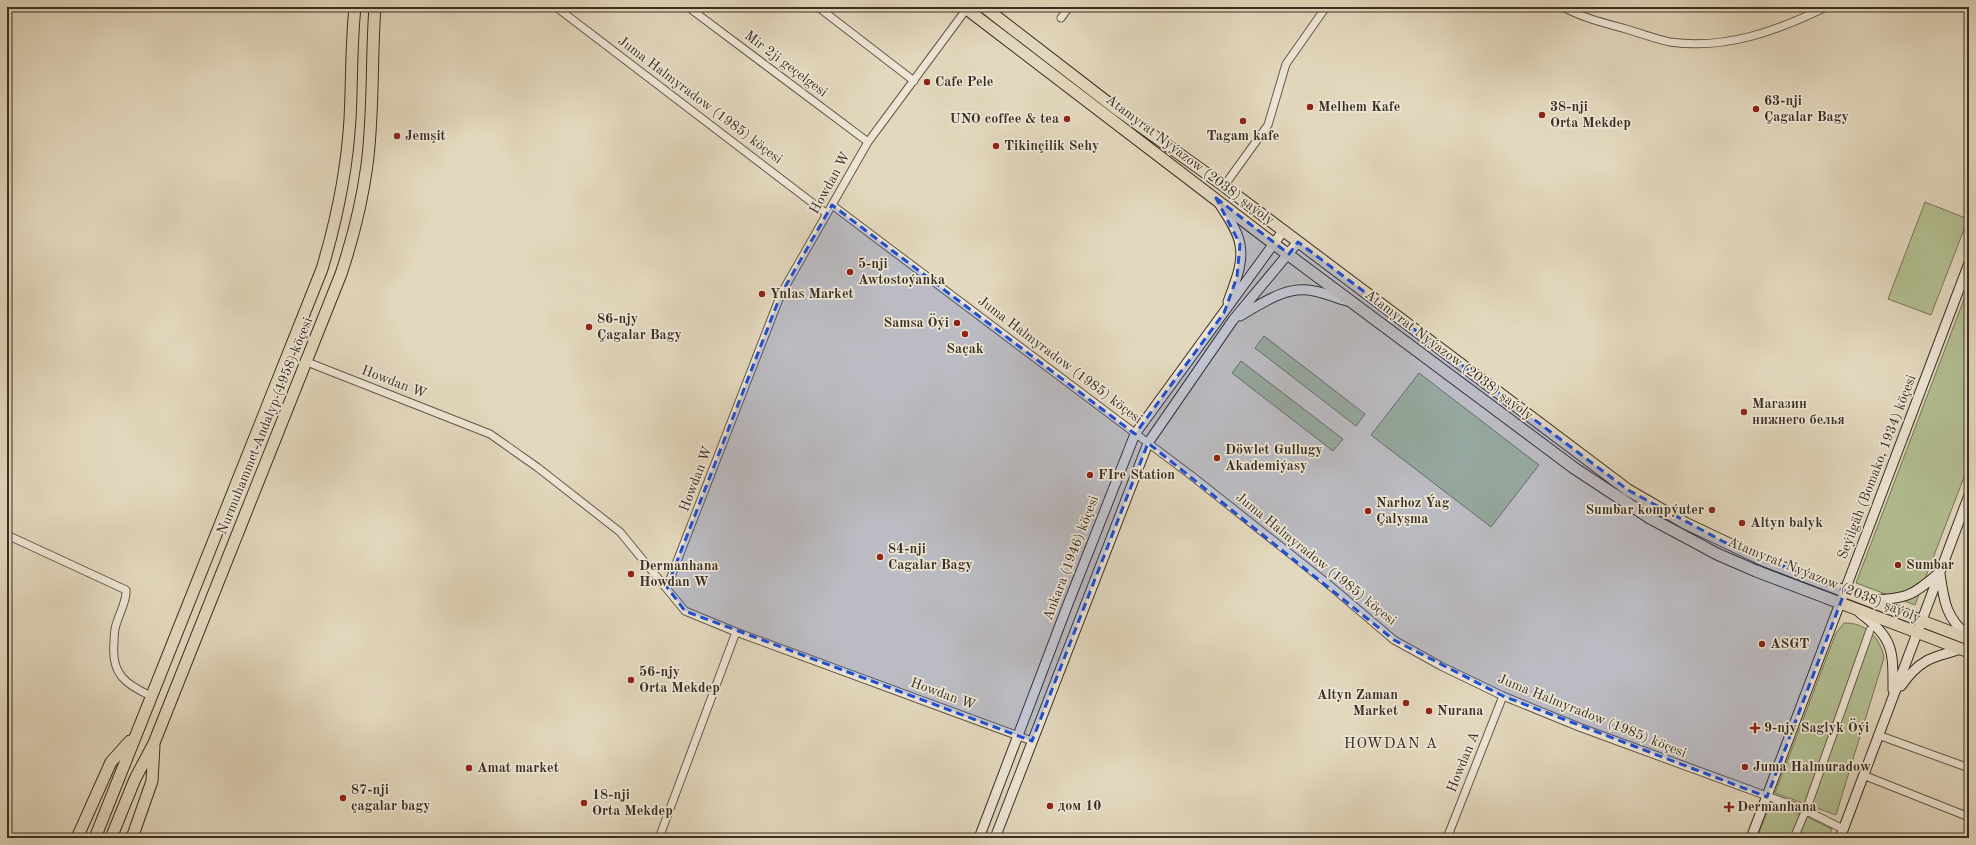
<svg xmlns="http://www.w3.org/2000/svg" width="1976" height="845" viewBox="0 0 1976 845" font-family="'Old Standard TT',serif">
<rect width="100%" height="100%" fill="#e3d8be"/>
<filter id="stains"><feTurbulence type="fractalNoise" baseFrequency=".005" numOctaves="4"/><feColorMatrix values="0 0 0 0 .2 0 0 0 0 .09 0 0 0 0 .02 0 0 0 .5 -.17"/></filter>
<radialGradient id="worn" r=".72"><stop offset=".6" stop-color="#630" stop-opacity="0"/><stop offset="1" stop-color="#630" stop-opacity=".3"/></radialGradient>
<path fill="#b3bf92" stroke="#77775a" d="M 1925,202 L 1968,219 L 1931,315 L 1888,299 Z
M 1969,286 L 1969,464 L 1915,605 L 1856,583 Z
M 1264,336 L 1365,414 L 1356,426 L 1255,348 Z
M 1241,361 L 1343,439 L 1333,451 L 1232,373 Z
M 1419,373 L 1539,465 L 1491,527 L 1371,435 Z
M 1844,623 C 1865,622 1881,638 1884,658 L 1836,815 L 1775,793 L 1836,633 Z
M 1770,804 L 1803,815 L 1832,829 L 1828,838 L 1757,838 Z"/>
<g fill="none" stroke-linecap="round" stroke-linejoin="round">
<defs>
<path id="street" d="M 556,7 L 827,214
M 688,7 L 868,142
M 818,7 L 914,81
M 1563,7 C 1583,18 1604,23 1626,29 C 1640,33 1655,39 1670,42 C 1725,50 1777,31 1826,7
M 1061,18 L 1069,7
M 1224,186 L 1268,125 L 1286,64 L 1326,7
M 832,205 L 1192,476 L 1327,583 L 1394,640 L 1441,666 L 1503,696 L 1579,727 L 1805,810 L 1843,829
M 307,362 L 490,434 L 537,467 L 620,532 L 685,611 L 736,632 L 1032,741
M 7,535 L 126,590 C 127,600 120,612 117,622 C 114,629 114,636 114,643 C 111,674 125,684 151,696
M 667,587 L 781,294 L 868,142 L 968,7
M 1878,735 L 1969,768
M 1863,775 L 1969,817
M 659,838 L 736,632
M 1447,838 L 1503,696
M 1794,838 L 1808,805 L 1870,630"/>
<path id="secondary" d="M 1219,203 C 1226,215 1238,230 1240,245 C 1244,264 1234,284 1228,302
M 1240,316 C 1263,303 1286,285 1314,291 C 1325,293 1336,298 1347,301
M 1940,574 C 1944,602 1946,618 1969,637
M 1870,600 C 1908,599 1911,596 1939,573
M 1860,613 C 1894,638 1893,651 1893,690
M 1901,686 C 1919,660 1931,657 1962,649
M 979,838 L 1068,604 L 1135,434 L 1283,231
M 995,838 L 1148,443 L 1233,320 L 1298,242
M 1751,838 L 1969,263
M 1840,838 L 1969,495"/>
<path id="primary" d="M 964,7 L 1274,244 L 1574,468 L 1650,518 L 1717,554 L 1756,571 L 1969,652
M 984,7 L 1115,108 L 1224,186 L 1628,490 L 1685,523 L 1763,560 L 1969,639
M 77,838 L 111,762 L 130,741
M 95,838 L 322,269 C 337,219 347,171 350,119 C 352,82 351,45 355,7
M 111,838 L 135,779 L 154,743 L 341,274 C 353,238 362,202 367,165 C 374,112 371,59 375,7
M 132,838 L 152,781 L 154,746"/>
</defs>
<use href="#street" stroke="#65594a" stroke-width="9"/>
<use href="#secondary" stroke="#3b2f23" stroke-width="11"/>
<use href="#primary" stroke="#3b2f23" stroke-width="13"/>
<use href="#street" stroke="#ede6d5" stroke-width="7"/>
<use href="#secondary" stroke="#ede6d5" stroke-width="9"/>
<use href="#primary" stroke="#e3d8be" stroke-width="11"/>
</g>
<path fill="#1d4ed8" fill-opacity="0.2" stroke="#1d4ed8" stroke-width="3" stroke-dasharray="8 5" stroke-linejoin="round" d="M 1216,198 L 1289,254 L 1298,242 L 1628,490 L 1724,542 L 1845,591 L 1767,797 L 1503,696 L 1394,640 L 1148,443 L 1032,741 L 685,611 L 667,587 L 781,294 L 832,205 L 1135,434 L 1224,313 L 1237,277 L 1240,244 Z"/>
<g fill="#8f2418" stroke="#ede6d5" stroke-width="1.5">
<circle cx="927" cy="82" r="4"/>
<circle cx="1310" cy="107" r="4"/>
<circle cx="1756" cy="109" r="4"/>
<circle cx="1542" cy="115" r="4"/>
<circle cx="1067" cy="119" r="4"/>
<circle cx="1243" cy="121" r="4"/>
<circle cx="397" cy="136" r="4"/>
<circle cx="996" cy="146" r="4"/>
<circle cx="850" cy="272" r="4"/>
<circle cx="762" cy="294" r="4"/>
<circle cx="957" cy="323" r="4"/>
<circle cx="589" cy="327" r="4"/>
<circle cx="965" cy="334" r="4"/>
<circle cx="1744" cy="412" r="4"/>
<circle cx="1217" cy="458" r="4"/>
<circle cx="1090" cy="475" r="4"/>
<circle cx="1712" cy="510" r="4"/>
<circle cx="1368" cy="511" r="4"/>
<circle cx="1742" cy="523" r="4"/>
<circle cx="880" cy="557" r="4"/>
<circle cx="1898" cy="565" r="4"/>
<circle cx="631" cy="574" r="4"/>
<circle cx="1762" cy="644" r="4"/>
<circle cx="631" cy="680" r="4"/>
<circle cx="1406" cy="703" r="4"/>
<circle cx="1429" cy="711" r="4"/>
<path d="M1753 722h4v4h4v4h-4v4h-4v-4h-4v-4h4z"/>
<circle cx="1745" cy="767" r="4"/>
<circle cx="469" cy="768" r="4"/>
<circle cx="343" cy="798" r="4"/>
<circle cx="584" cy="803" r="4"/>
<circle cx="1050" cy="806" r="4"/>
<path d="M1727 801h4v4h4v4h-4v4h-4v-4h-4v-4h4z"/>
</g>
<g text-anchor="middle" dominant-baseline="central" stroke-width="3.5" stroke-linejoin="round" paint-order="stroke">
<g font-size="14" fill="#3b2f23" stroke="#ede6d5">
<text transform="translate(786 64) rotate(37)">Mir 2ji geçelgesi</text>
<text transform="translate(700 100) rotate(37)">Juma Halmyradow (1985) köçesi</text>
<text transform="translate(1190 160) rotate(37)">Atamyrat Nyýazow (2038) şaýoly</text>
<text transform="translate(830 183) rotate(-61)">Howdan W</text>
<text transform="translate(1449 355) rotate(37)">Atamyrat Nyýazow (2038) şaýoly</text>
<text transform="translate(1060 360) rotate(37)">Juma Halmyradow (1985) köçesi</text>
<text transform="translate(394 382) rotate(21)">Howdan W</text>
<text transform="translate(265 426) rotate(-68)">Nurmuhammet Andalyp (1958) köçesi</text>
<text transform="translate(1877 467) rotate(-69)">Seýilgäh (Bomako, 1934) köçesi</text>
<text transform="translate(696 479) rotate(-69)">Howdan W</text>
<text transform="translate(1071 558) rotate(-69)">Ankara (1946) köçesi</text>
<text transform="translate(1316 559) rotate(39)">Juma Halmyradow (1985) köçesi</text>
<text transform="translate(1824 580) rotate(22)">Atamyrat Nyýazow (2038) şaýoly</text>
<text transform="translate(943 694) rotate(20)">Howdan W</text>
<text transform="translate(1592 716) rotate(22)">Juma Halmyradow (1985) köçesi</text>
<text transform="translate(1463 762) rotate(-68)">Howdan A</text>
</g>
<g font-size="14" font-weight="bold" fill="#3b2f23" stroke="#ede6d5" text-anchor="start">
<text x="935" y="82">Cafe Pele</text>
<text x="1764" y="101">63-nji<tspan x="1764" dy="16">Çagalar Bagy</tspan></text>
<text x="1318" y="107">Melhem Kafe</text>
<text x="1550" y="107">38-nji<tspan x="1550" dy="16">Orta Mekdep</tspan></text>
<text x="1059" y="119" text-anchor="end">UNO coffee &amp; tea</text>
<text x="405" y="136">Jemşit</text>
<text x="1243" y="136" text-anchor="middle">Tagam kafe</text>
<text x="1004" y="146">Tikinçilik Sehy</text>
<text x="858" y="264">5-nji<tspan x="858" dy="16">Awtostoýanka</tspan></text>
<text x="770" y="294">Ynlas Market</text>
<text x="597" y="319">86-njy<tspan x="597" dy="16">Çagalar Bagy</tspan></text>
<text x="949" y="323" text-anchor="end">Samsa Öýi</text>
<text x="965" y="349" text-anchor="middle">Saçak</text>
<text x="1752" y="404">Магазин<tspan x="1752" dy="16">нижнего белья</tspan></text>
<text x="1225" y="450">Döwlet Gullugy<tspan x="1225" dy="16">Akademiýasy</tspan></text>
<text x="1098" y="475">FIre Station</text>
<text x="1376" y="503">Narhoz Ýag<tspan x="1376" dy="16">Çalyşma</tspan></text>
<text x="1704" y="510" text-anchor="end">Sumbar kompýuter</text>
<text x="1750" y="523">Altyn balyk</text>
<text x="888" y="549">84-nji<tspan x="888" dy="16">Cagalar Bagy</tspan></text>
<text x="1906" y="565">Sumbar</text>
<text x="639" y="566">Dermanhana<tspan x="639" dy="16">Howdan W</tspan></text>
<text x="1770" y="644">ASGT</text>
<text x="639" y="672">56-njy<tspan x="639" dy="16">Orta Mekdep</tspan></text>
<text x="1398" y="695" text-anchor="end">Altyn Zaman<tspan x="1398" dy="16">Market</tspan></text>
<text x="1437" y="711">Nurana</text>
<text x="1764" y="728">9-njy Saglyk Öýi</text>
<text x="1753" y="767">Juma Halmuradow</text>
<text x="477" y="768">Amat market</text>
<text x="351" y="790">87-nji<tspan x="351" dy="16">çagalar bagy</tspan></text>
<text x="592" y="795">18-nji<tspan x="592" dy="16">Orta Mekdep</tspan></text>
<text x="1058" y="806">дом 10</text>
<text x="1737" y="807">Dermanhana</text>
</g>
<g font-size="15" letter-spacing="1" fill="#3b2f23" stroke="#ede6d5">
<text x="1391" y="744">HOWDAN A</text>
</g>
</g>
<rect width="1976" height="845" fill="none" stroke="#e3d8be" stroke-width="24"/>
<rect x="8" y="8" width="1960" height="829" fill="none" stroke="#3b2f23" stroke-width="2"/>
<rect x="12" y="12" width="1952" height="821" fill="none" stroke="#3b2f23"/>
<rect width="100%" height="100%" filter="url(#stains)"/>
<rect width="100%" height="100%" fill="url(#worn)"/>
</svg>
